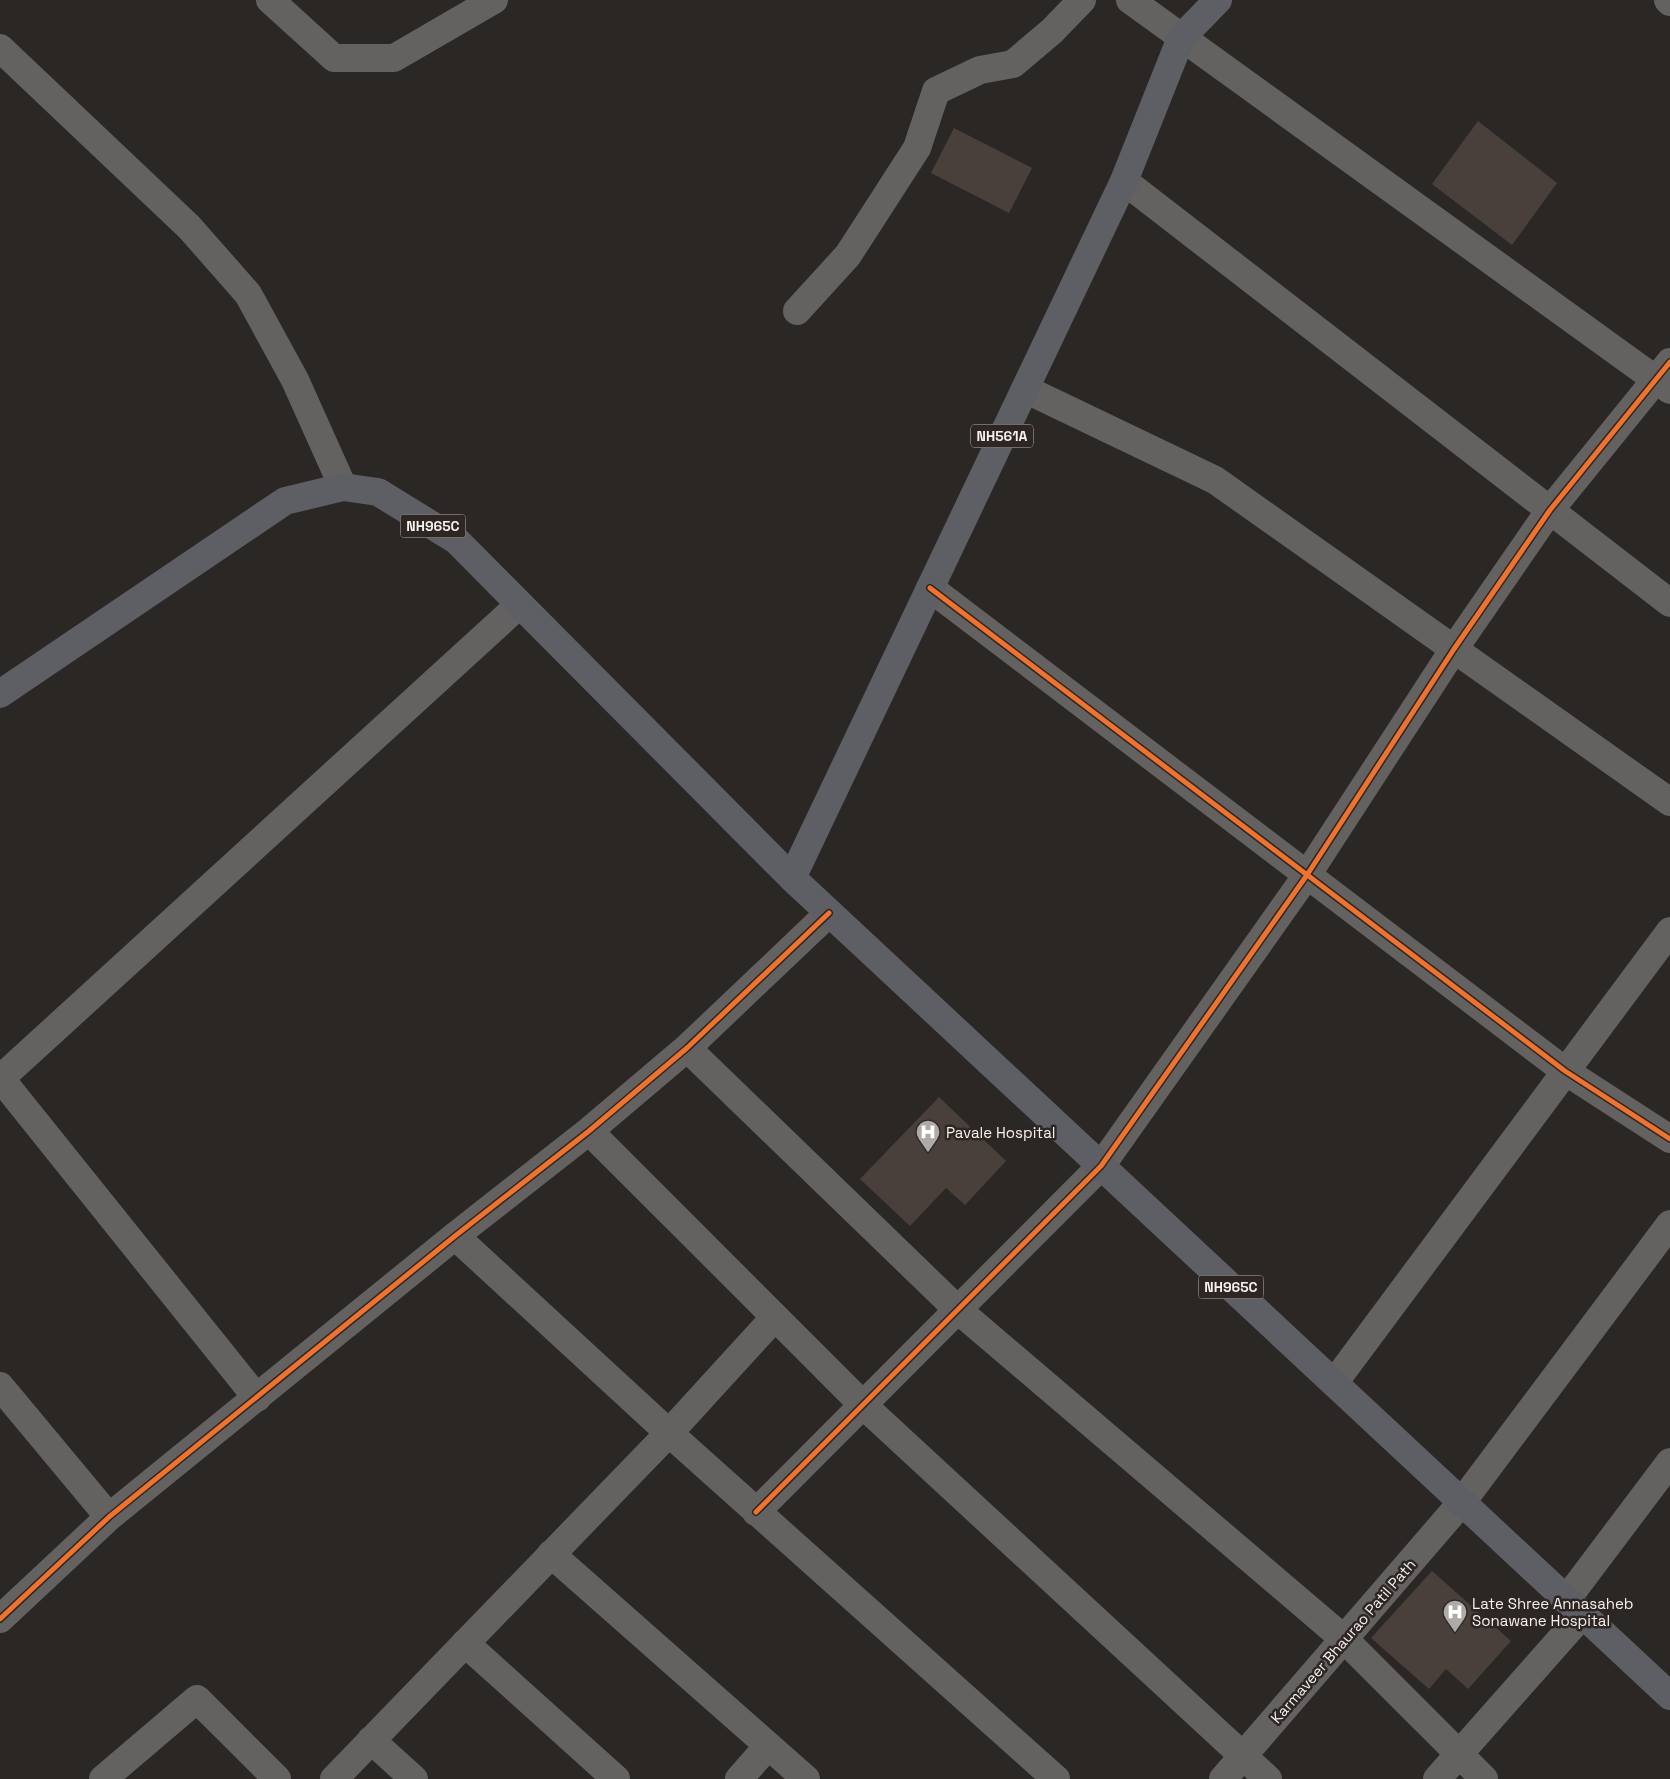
<svg xmlns="http://www.w3.org/2000/svg" width="1670" height="1779" viewBox="0 0 1670 1779" font-family="'Space Grotesk',sans-serif">
<rect width="100%" height="100%" fill="#2b2725"/>
<path fill="#49403c" d="M 1478,121 L 1557,183 L 1512,245 L 1432,184 Z
M 954,128 L 1032,168 L 1009,213 L 931,173 Z
M 939,1097 L 1006,1161 L 965,1205 L 946,1188 L 910,1226 L 860,1179 Z
M 1432,1571 L 1511,1641 L 1468,1689 L 1446,1669 L 1429,1689 L 1371,1638 Z"/>
<g fill="none" stroke-linecap="round" stroke-linejoin="round">
<path stroke="#646260" stroke-width="28" d="M 270,0 L 334,58 L 394,58 L 494,0
M 1130,0 L 1670,390
M 1668,0 L 1670,2
M 0,48 L 189,227 L 248,294 L 295,380 L 343,487
M 1124,181 L 1670,603
M 797,311 L 848,255 L 917,148 L 936,91 L 980,70 L 1013,64 L 1052,31 L 1082,0
M 1025,389 L 1215,480 L 1670,802
M 930,588 L 1565,1071 L 1670,1139
M 687,1048 L 958,1310 L 1344,1639 L 1484,1779
M 0,1079 L 519,605
M 1,1079 L 257,1398
M 589,1131 L 863,1405 L 1268,1779
M 455,1236 L 669,1433 L 1056,1779
M 1334,1383 L 1670,931
M 0,1386 L 109,1517
M 756,1512 L 1101,1166 L 1307,875 L 1454,649 L 1550,510 L 1670,362
M 551,1554 L 806,1779
M 1566,1600 L 1670,1462
M 0,1619 L 109,1517 L 455,1236 L 589,1131 L 687,1048 L 829,913
M 465,1643 L 616,1779
M 371,1740 L 414,1779
M 103,1779 L 197,1699 L 277,1779
M 334,1779 L 669,1433 L 775,1317
M 739,1779 L 768,1746
M 1223,1779 L 1462,1502 L 1670,1224
M 1437,1779 L 1583,1614"/>
<path stroke="#5d5f65" stroke-width="28" d="M 0,694 L 285,501 L 343,487 L 378,492 L 456,540 L 792,878 L 1670,1696
M 792,878 L 1124,181 L 1181,38 L 1218,0"/>
<defs>
<path id="cycleway" d="M 930,588 L 1565,1071 L 1670,1139
M 756,1512 L 1101,1166 L 1307,875 L 1454,649 L 1550,510 L 1670,362
M 0,1619 L 109,1517 L 455,1236 L 589,1131 L 687,1048 L 829,913"/>
</defs>
<use href="#cycleway" stroke="#2d2623" stroke-width="8"/>
<use href="#cycleway" stroke="#ef722f" stroke-width="5"/>
</g>
<defs>
<symbol id="hospital-pin" viewBox="-11 -11 22 30"><path d="M0 17L-7.5 6A9.5 9.5 0 1 1 7.5 6Z" fill="#afaaa8" stroke="#2d2623"/><path d="M-5-5h3v3.5h4V-5h3V5h-3V1.5h-4V5h-3Z" fill="#fff"/></symbol>
</defs>
<g fill-rule="evenodd">
<use href="#hospital-pin" x="914" y="1118" width="28" height="38"/>
<use href="#hospital-pin" x="1441" y="1598" width="28" height="38"/>
</g>
<g text-anchor="middle" dominant-baseline="central" stroke-width="5" stroke-linejoin="round" paint-order="stroke">
<g fill="#2d2623" stroke="#bab4b2" stroke-width="1">
<rect x="971" y="424.5" width="62" height="23" rx="4"/>
<rect x="400.5" y="514.5" width="65" height="23" rx="4"/>
<rect x="1198.5" y="1275.5" width="65" height="23" rx="4"/>
</g>
<g font-size="14" font-weight="bold" fill="#f6f1ef">
<text x="1002" y="436">NH561A</text>
<text x="433" y="526">NH965C</text>
<text x="1231" y="1287">NH965C</text>
</g>
<g font-size="15" fill="#f6f1ef" stroke="#2d2623" text-anchor="start">
<text x="946" y="1132">Pavale Hospital</text>
<text x="1472" y="1603">Late Shree Annasaheb<tspan x="1472" dy="17">Sonawane Hospital</tspan></text>
</g>
<g font-size="15" fill="#f6f1ef" stroke="#2d2623">
<text transform="translate(1343 1641) rotate(-49)">Karmaveer Bhaurao Patil Path</text>
</g>
</g>
</svg>
